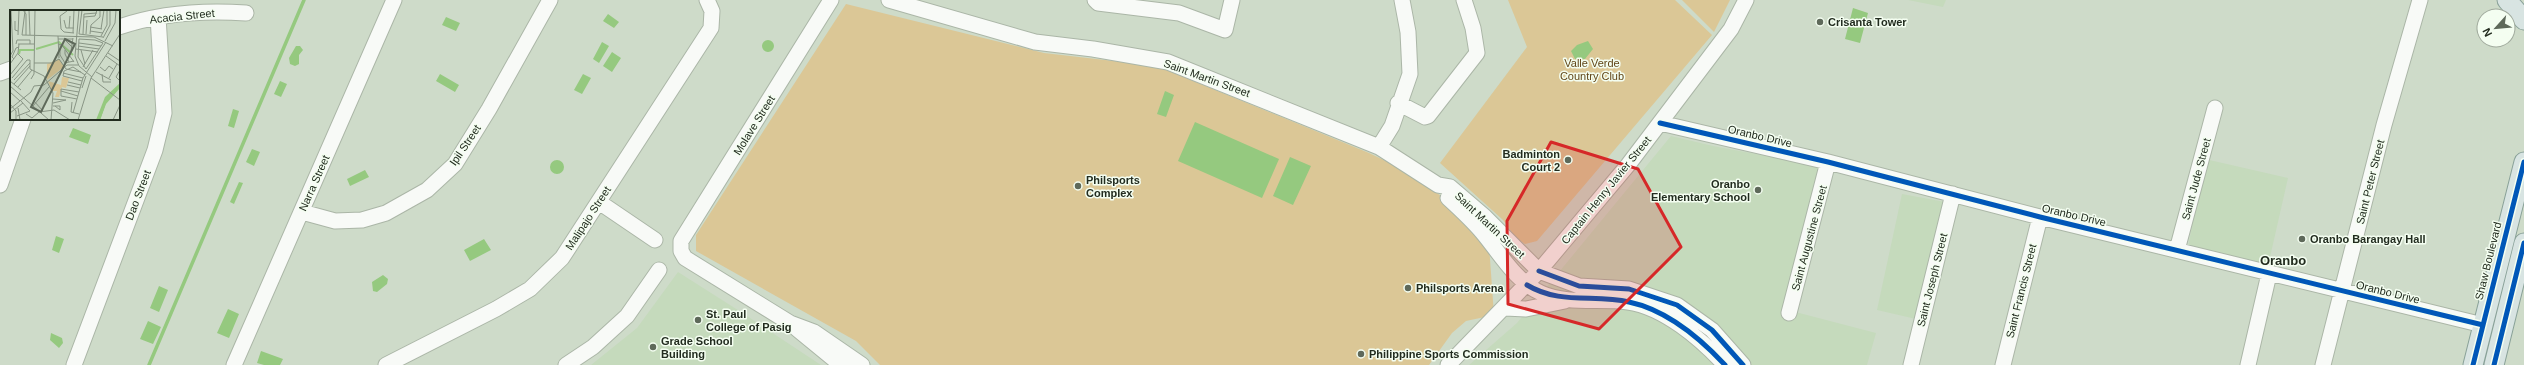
<svg xmlns="http://www.w3.org/2000/svg" width="2524" height="365" viewBox="0 0 2524 365" font-family="Helvetica,sans-serif">
<rect width="100%" height="100%" fill="#cedbc9"/>
<path fill="#c5dabc" d="M 1908,0 L 1946,0 L 1943,7 Z
M 1671,136 L 1713,146 L 1821,166 L 1784,309 L 1876,333 L 1867,365 L 1469,365 L 1517,323 Z
M 2205,159 L 2288,178 L 2268,266 L 2188,247 Z
M 1902,194 L 1945,202 L 1916,319 L 1877,310 Z
M 678,272 L 741,312 L 821,365 L 591,365 L 637,328 Z"/>
<path fill="#dbc796" d="M 1508,0 L 1675,0 L 1712,35 L 1537,241 L 1525,244 L 1516,238 L 1503,220 L 1440,163 L 1527,47 Z
M 1682,0 L 1730,0 L 1714,32 Z
M 846,4 L 1044,53 L 1157,66 L 1369,153 L 1415,175 L 1442,197 L 1489,245 L 1494,315 L 1466,321 L 1452,333 L 1429,365 L 880,365 L 856,341 L 696,251 L 696,235 Z"/>
<path fill="#95c97f" d="M 1853,8 L 1868,13 L 1860,43 L 1845,39 Z
M 608,14 L 619,22 L 614,28 L 603,21 Z
M 446,17 L 460,23 L 456,31 L 442,25 Z
M762 46a6 6 0 1 1 12 0a6 6 0 1 1-12 0Z
M 1588,41 L 1593,49 L 1585,59 L 1575,59 L 1571,51 L 1577,45 Z
M 602,42 L 609,46 L 599,63 L 593,59 Z
M 296,46 L 300,46 L 303,50 L 299,55 L 299,64 L 295,66 L 290,64 L 289,58 Z
M 612,52 L 621,58 L 612,72 L 603,66 Z
M 440,74 L 459,85 L 455,92 L 436,81 Z
M 583,74 L 591,78 L 582,94 L 574,90 Z
M 280,81 L 287,84 L 281,97 L 274,94 Z
M 1165,91 L 1174,95 L 1166,117 L 1157,114 Z
M 233,109 L 239,111 L 234,128 L 228,126 Z
M 1195,122 L 1279,159 L 1262,198 L 1178,161 Z
M 73,128 L 91,135 L 88,144 L 69,137 Z
M 252,149 L 260,152 L 254,166 L 246,162 Z
M 1290,157 L 1311,166 L 1293,205 L 1273,196 Z
M550 167a7 7 0 1 1 14 0a7 7 0 1 1-14 0Z
M 365,170 L 369,177 L 350,186 L 347,179 Z
M 239,182 L 243,183 L 234,204 L 230,202 Z
M 56,236 L 64,239 L 59,253 L 52,250 Z
M 484,239 L 491,250 L 470,261 L 464,250 Z
M 383,275 L 388,279 L 387,284 L 377,292 L 373,291 L 372,282 Z
M 159,286 L 168,290 L 159,312 L 150,308 Z
M 228,309 L 239,314 L 229,338 L 217,333 Z
M 148,321 L 161,327 L 153,344 L 140,339 Z
M 51,333 L 62,338 L 63,343 L 59,348 L 50,340 Z
M 261,351 L 283,359 L 280,365 L 264,365 L 257,363 Z"/>
<g fill="none" stroke-linecap="round" stroke-linejoin="round">
<path stroke="#95c97f" stroke-width="3.5" d="M 149,365 L 304,0"/>
<defs>
<path id="minor" d="M 831,0 L 681,241 L 681,251 L 685,258 L 790,323 L 814,332 L 862,365
M 889,0 L 1035,42 L 1093,49 L 1168,62 L 1379,147 L 1438,185 L 1450,187 L 1485,217 L 1539,271 L 1579,286 L 1629,289 L 1677,305 L 1712,330 L 1743,365
M 1095,0 L 1098,3 L 1179,13 L 1225,30 L 1232,0
M 119,27 C 160,13 203,10 246,13
M 0,73 L 11,69
M 1398,103 L 1425,117 L 1428,116 L 1477,53 L 1473,28 L 1464,0
M 1660,123 L 1828,162 L 2040,217 L 2483,325
M 1379,147 L 1392,126 L 1410,74 L 1408,32 L 1402,0
M 0,185 L 23,119
M 1448,198 C 1460,209 1472,220 1482,232 C 1499,252 1516,282 1541,293 C 1567,305 1600,298 1628,302 C 1664,307 1701,339 1725,365
M 599,202 L 655,240
M 302,212 L 335,221 L 362,220 L 386,213 L 427,190 L 455,164 L 489,109 L 550,0
M 2177,250 L 2215,108
M 1505,308 L 1526,309 L 1565,301
M 1789,313 L 1828,162
M 797,329 L 841,365
M 74,365 L 155,150 L 164,113 L 158,17
M 234,365 L 394,0
M 386,365 L 496,309 L 530,289 L 562,258 L 711,28 L 712,11 L 707,0
M 566,365 L 593,347 L 627,316 L 659,270
M 1448,365 L 1539,271 L 1628,165 L 1731,29 L 1746,0
M 1911,365 L 1953,194
M 2003,365 L 2040,217
M 2248,365 L 2269,274
M 2323,365 L 2384,125 L 2420,0"/>
<path id="major" d="M 2507,0 L 2524,20
M 2473,365 L 2524,162
M 2494,365 L 2524,243"/>
</defs>
<use href="#minor" stroke="#abb6a7" stroke-width="17"/>
<use href="#major" stroke="#89a198" stroke-width="21"/>
<use href="#minor" stroke="#f8faf7" stroke-width="15"/>
<use href="#major" stroke="#d8e4e2" stroke-width="19"/>
<defs>
<path id="cycleway" d="M 1660,123 L 1828,162 L 2040,217 L 2483,325
M 1539,271 L 1579,286 L 1629,289 L 1677,305 L 1712,330 L 1743,365
M 1527,285 C 1560,305 1594,294 1629,302 C 1667,310 1699,337 1725,365
M 2473,365 L 2524,162
M 2494,365 L 2524,243"/>
</defs>
<use href="#cycleway" stroke="#f4fef1" stroke-width="8"/>
<use href="#cycleway" stroke="#0057b8" stroke-width="5"/>
</g>
<path fill="#d62828" fill-opacity="0.2" stroke="#d62828" stroke-width="3" stroke-linejoin="round" d="M 1551,142 L 1638,169 L 1681,247 L 1599,329 L 1508,304 L 1507,221 Z"/>
<g fill="#5e695a" stroke="#f4fef1" stroke-width="1.5">
<circle cx="1820" cy="22" r="4"/>
<circle cx="1568" cy="160" r="4"/>
<circle cx="1078" cy="186" r="4"/>
<circle cx="1758" cy="190" r="4"/>
<circle cx="2302" cy="239" r="4"/>
<circle cx="1408" cy="288" r="4"/>
<circle cx="698" cy="320" r="4"/>
<circle cx="653" cy="347" r="4"/>
<circle cx="1361" cy="354" r="4"/>
</g>
<g text-anchor="middle" dominant-baseline="central" stroke-width="3" stroke-linejoin="round" paint-order="stroke">
<g font-size="11" fill="#222c1f" stroke="#f4fef1">
<text transform="translate(182 16) rotate(-6)">Acacia Street</text>
<text transform="translate(1207 78) rotate(20)">Saint Martin Street</text>
<text transform="translate(754 125) rotate(-58)">Molave Street</text>
<text transform="translate(1760 136) rotate(13)">Oranbo Drive</text>
<text transform="translate(465 145) rotate(-56)">Ipil Street</text>
<text transform="translate(2196 179) rotate(-75)">Saint Jude Street</text>
<text transform="translate(2370 182) rotate(-76)">Saint Peter Street</text>
<text transform="translate(314 183) rotate(-66)">Narra Street</text>
<text transform="translate(1606 190) rotate(-51)">Captain Henry Javier Street</text>
<text transform="translate(138 195) rotate(-69)">Dao Street</text>
<text transform="translate(2074 215) rotate(13)">Oranbo Drive</text>
<text transform="translate(588 218) rotate(-57)">Malipajo Street</text>
<text transform="translate(1490 225) rotate(43)">Saint Martin Street</text>
<text transform="translate(1809 238) rotate(-75)">Saint Augustine Street</text>
<text transform="translate(2488 261) rotate(-76)">Shaw Boulevard</text>
<text transform="translate(1932 280) rotate(-76)">Saint Joseph Street</text>
<text transform="translate(2021 291) rotate(-76)">Saint Francis Street</text>
<text transform="translate(2388 292) rotate(14)">Oranbo Drive</text>
</g>
<g font-size="11" font-weight="bold" fill="#222c1f" stroke="#f4fef1" text-anchor="start">
<text x="1828" y="22">Crisanta Tower</text>
<text x="1560" y="154" text-anchor="end">Badminton<tspan x="1560" dy="13">Court 2</tspan></text>
<text x="1086" y="180">Philsports<tspan x="1086" dy="13">Complex</tspan></text>
<text x="1750" y="184" text-anchor="end">Oranbo<tspan x="1750" dy="13">Elementary School</tspan></text>
<text x="2310" y="239">Oranbo Barangay Hall</text>
<text x="1416" y="288">Philsports Arena</text>
<text x="706" y="314">St. Paul<tspan x="706" dy="13">College of Pasig</tspan></text>
<text x="661" y="341">Grade School<tspan x="661" dy="13">Building</tspan></text>
<text x="1369" y="354">Philippine Sports Commission</text>
</g>
<g font-size="11" fill="#614618" stroke="#f4fef1">
<text x="1592" y="63">Valle Verde<tspan x="1592" dy="13">Country Club</tspan></text>
</g>
<g font-size="13" font-weight="bold" fill="#222c1f" stroke="#f4fef1">
<text x="2283" y="260">Oranbo</text>
</g>
</g>
<g transform="translate(10 10)">
<rect width="110" height="110" fill="#cedbc9"/>
<path d="M 49,49 L 54,57 L 37,70 L 37,54 ZM 52,67 L 59,68 L 56,78 L 52,77 L 49,87 L 45,87 L 47,81 L 42,81 L 38,71 L 51,75 Z" fill="#dbc796"/>
<path d="M 110,73 L 110,78 L 96,94 L 90,110 L 86,110 L 95,87 Z" fill="#95c97f"/>
<path fill="none" stroke="#95c97f" stroke-width="2" d="M 26,39 L 49,32 L 63,45M 9,44 L 10,40 L 24,40M 89,110 L 96,90 L 100,85"/>
<path fill="none" stroke="#899585" stroke-width="1" d="M 13,0 L 16,4 L 16,25M 19,0 L 20,25M 69,0 L 65,46 L 69,56 L 82,67M 72,0 L 69,24 L 93,27M 57,1 L 50,6 L 51,19 L 54,22 L 64,23M 74,7 L 85,6 L 87,0M 54,10 L 56,18 L 64,18M 5,11 L 5,20 L 8,21M 80,17 L 92,19M 59,18 L 60,6M 91,19 L 94,0M 80,21 L 93,23M 63,23 L 64,0M 73,24 L 74,4 L 87,3M 76,24 L 77,10M 80,24 L 81,15 L 90,7 L 90,0M 8,25 L 9,0M 12,25 L 15,1M 12,25 L 84,27 L 103,36M 48,26 L 49,48M 91,26 L 97,15 L 97,0M 93,28 L 100,15 L 100,0M 48,29 L 63,29M 54,29 L 63,38M 69,29 L 85,30 L 93,33 L 76,59 L 68,47 ZM 95,31 L 105,13 L 106,0M 69,33 L 91,36M 6,34 L 7,30 L 20,30 L 20,34M 8,34 L 24,34M 48,34 L 52,35 L 64,52M 50,34 L 50,45 L 55,53 L 64,51M 68,36 L 89,39M 66,39 L 88,42M 55,40 L 55,44 L 59,52M 71,40 L 75,54M 61,41 L 63,28M 98,43 L 110,51M 0,46 L 3,41 L 1,0M 96,46 L 110,56M 4,49 L 2,47 L 6,38 L 9,37M 24,53 L 42,53 L 49,49 L 56,59 L 71,62M 0,54 L 8,43 L 9,34M 73,57 L 83,40M 90,57 L 95,61 L 99,56 L 103,59M 110,60 L 106,67 L 110,71M 86,62 L 101,70M 53,63 L 73,68M 92,64 L 93,72 L 101,72M 0,65 L 13,49 L 8,44M 2,68 L 17,50 L 20,50 L 20,59 L 34,66 L 43,83 L 41,110M 81,68 L 110,90M 99,68 L 107,54M 21,69 L 24,64 L 25,0M 4,70 L 20,53M 0,71 L 11,80M 72,71 L 53,66 L 54,61 L 63,57 L 75,65M 58,72 L 71,75M 4,74 L 20,56M 57,75 L 70,78M 0,76 L 39,110M 8,77 L 22,60M 72,78 L 76,66M 51,81 L 68,86M 0,82 L 10,91M 43,89 L 56,90 L 43,93M 67,89 L 51,86 L 51,79 L 69,82M 23,90 L 33,101M 62,92 L 61,102 L 69,104M 0,94 L 6,101 L 6,110M 23,96 L 39,77M 43,96 L 50,96 L 50,100 L 45,96M 8,98 L 10,110M 0,99 L 21,82 L 24,76 L 34,75 L 57,55 L 68,55M 29,102 L 44,100 L 60,110M 0,103 L 13,93M 63,103 L 73,68 L 96,32M 16,104 L 22,108 L 29,102M 7,106 L 20,101 L 11,91M 68,110 L 81,68 L 110,24M 103,110 L 110,95"/>
<path fill="#5e695a" fill-opacity="0.15" stroke="#5e695a" stroke-width="2" d="M 55,29 L 65,34 L 31,102 L 21,97 Z"/>
<rect width="110" height="110" fill="none" stroke="#222c1f" stroke-width="2"/>
</g>
<g transform="translate(2496 28) rotate(243)"><circle r="19" fill="#f4fef1" stroke="#a0aa9d"/>
<path d="M0-3L7 15L0 10L-7 15Z" fill="#5e695a"/>
<text y="-6" font-size="11" font-weight="bold" text-anchor="middle" fill="#222c1f">N</text>
</g>
</svg>
